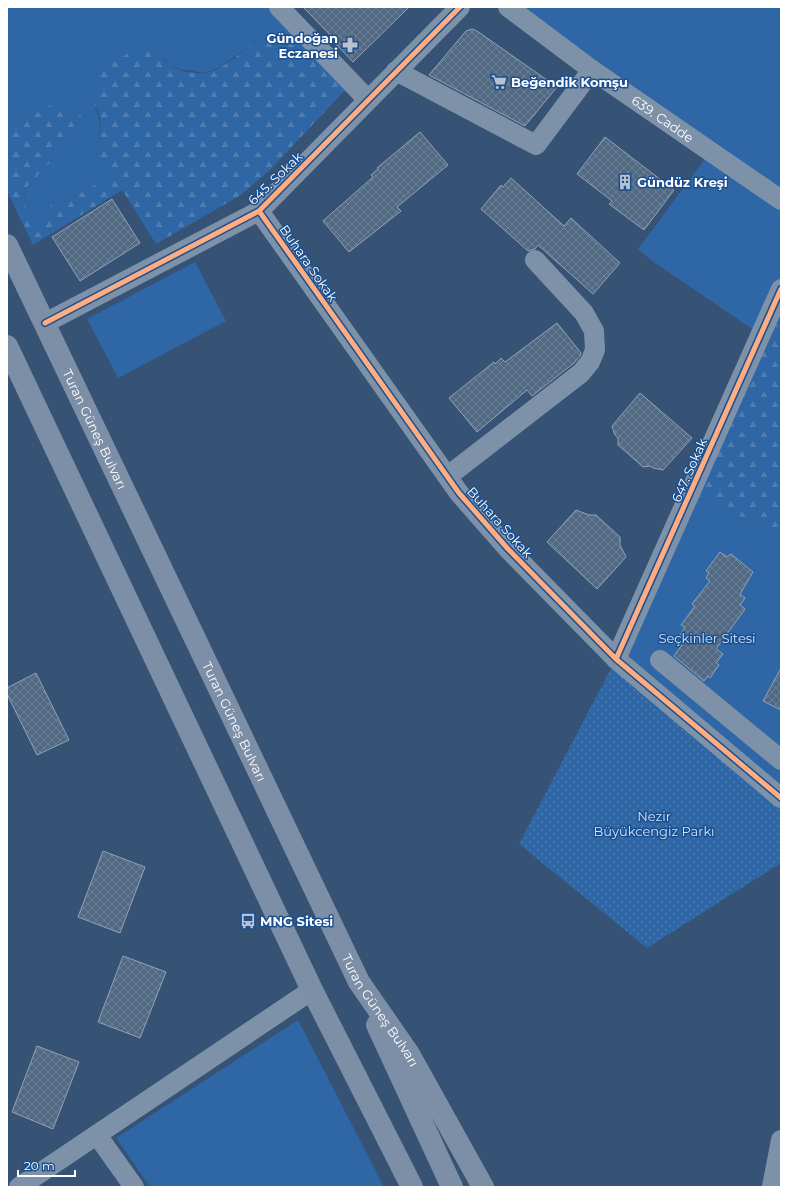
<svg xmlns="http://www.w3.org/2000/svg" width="788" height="1194" viewBox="0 0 788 1194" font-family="Montserrat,sans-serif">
<defs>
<pattern id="forest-firs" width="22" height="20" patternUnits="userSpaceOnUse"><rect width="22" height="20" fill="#2f66a5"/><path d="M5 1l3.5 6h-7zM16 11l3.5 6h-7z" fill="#4e7db2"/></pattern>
<pattern id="park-dots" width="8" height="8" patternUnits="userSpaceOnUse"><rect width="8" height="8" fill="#2f66a5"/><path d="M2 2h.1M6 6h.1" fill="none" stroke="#4e7db2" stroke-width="1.8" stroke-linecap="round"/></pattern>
<pattern id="building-cross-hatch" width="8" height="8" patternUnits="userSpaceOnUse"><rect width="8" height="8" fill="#526984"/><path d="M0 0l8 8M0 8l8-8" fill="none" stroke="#6c8096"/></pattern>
</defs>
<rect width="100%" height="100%" fill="#365274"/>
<path fill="#2f66a5" d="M 7,7 L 271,7 L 287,23 L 280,30 L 259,39 L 220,67 L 205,73 L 179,69 L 170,65 L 164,57 L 92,102 C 102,118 102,135 94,152 L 109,177 L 71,199 L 69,195 L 50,205 L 53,211 L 33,222 L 24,203 L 25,189 L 77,134 L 36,110 L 7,128 Z
M 508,7 L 781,7 L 781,289 L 761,335 L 652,261 L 638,249 L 710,152 Z
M 195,262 L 226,321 L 118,378 L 87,319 Z
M 690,494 L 781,535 L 781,798 L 616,659 Z
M 298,1020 L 384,1187 L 150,1187 L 116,1138 Z"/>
<path fill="url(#forest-firs)" d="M 287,23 L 349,86 L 270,170 L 241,195 L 156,244 L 122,190 L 33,245 L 7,191 L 7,128 C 30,111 58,93 82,117 L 77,134 L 25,189 L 24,203 L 33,222 L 53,211 L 50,205 L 68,195 L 71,199 L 108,177 L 94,152 C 100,139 103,125 98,111 C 96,108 93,104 93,100 C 92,91 97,82 101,75 C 108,62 136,47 151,49 C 159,50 164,59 169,64 C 176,71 195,74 204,73 C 222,72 243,49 258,40 C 268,33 278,32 287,23 Z
M 781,289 L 781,535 L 690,494 Z"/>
<path fill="url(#park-dots)" d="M 616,659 L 781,798 L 781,863 L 647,948 L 519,844 Z"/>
<path fill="url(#building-cross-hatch)" stroke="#92a2b6" d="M 303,7 L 409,7 L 353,62 L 335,43 L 336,41 Z
M 472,29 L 477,31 L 557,87 L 525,126 L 429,75 L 466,31 Z
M 420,132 L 448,165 L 397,207 L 401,211 L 349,252 L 323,221 L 373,177 L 371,175 L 378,169 L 377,168 Z
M 605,137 L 674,190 L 644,230 L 609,204 L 612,201 L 577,174 Z
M 511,178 L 564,226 L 571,218 L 620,263 L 593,294 L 538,245 L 535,249 L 528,251 L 481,209 L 501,185 L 503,187 Z
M 112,199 L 140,243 L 80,281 L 52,237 Z
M 557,323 L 581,353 L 580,356 L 574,363 L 532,396 L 527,390 L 477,432 L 449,398 L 494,362 L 495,364 L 501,358 L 505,362 Z
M 640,393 L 692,438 L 663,470 L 653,468 L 650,466 L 643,467 L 618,445 L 618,438 L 615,435 L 612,426 Z
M 576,510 L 589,515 L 596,515 L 620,537 L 620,545 L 626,557 L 597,589 L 547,542 Z
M 720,552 L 727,557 L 731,554 L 753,572 L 740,594 L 745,598 L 740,605 L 745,609 L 716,649 L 723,654 L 716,663 L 719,665 L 710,678 L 708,676 L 704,681 L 674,656 L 686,639 L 680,635 L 685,627 L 681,625 L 695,606 L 692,604 L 710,581 L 706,578 L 709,573 L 706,571 Z
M 781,668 L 781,710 L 763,701 Z
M 36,673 L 69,740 L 37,755 L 7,694 L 7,688 Z
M 103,851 L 145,867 L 120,933 L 78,917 Z
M 123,956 L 166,972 L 140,1038 L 98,1022 Z
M 37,1046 L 79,1062 L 53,1129 L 12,1112 Z"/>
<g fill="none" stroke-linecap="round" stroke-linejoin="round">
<g stroke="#7d92a8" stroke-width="20">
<path d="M 279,7 L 368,100"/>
<path id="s1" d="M 508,7 L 592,70 L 781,200"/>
<path d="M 396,71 L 536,145 L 592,70"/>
<path d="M 259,211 L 459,493 L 508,549 L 616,659 L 781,798"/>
<path d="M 45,323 L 259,211 L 460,7"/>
<path d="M 448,476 L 581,373 L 590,362 L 595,350 L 594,331 L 584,313 L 535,260"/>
<path d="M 616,659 L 781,289"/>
<path d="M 660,660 L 781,760"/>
<path d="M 97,1135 L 134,1187"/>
<path d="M 19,1187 L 312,990"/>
<path d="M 772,1187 L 781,1140"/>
</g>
<g stroke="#7d8ea7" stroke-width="22">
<path id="s2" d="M 7,245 L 359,982 L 409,1054 L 483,1187"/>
<path d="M 7,346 L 312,990 L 412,1187"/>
<path d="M 377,1025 L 452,1187"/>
</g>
<defs>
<path id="cycleway" d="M 259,211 L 459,493 L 508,549 L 616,659 L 781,798
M 45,323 L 259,211 L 460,7
M 616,659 L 781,289"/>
</defs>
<use href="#cycleway" stroke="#1b4f8f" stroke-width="8"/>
<use href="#cycleway" stroke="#ffac80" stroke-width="5"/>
</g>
<defs>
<symbol id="pharmacy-bare" viewBox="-9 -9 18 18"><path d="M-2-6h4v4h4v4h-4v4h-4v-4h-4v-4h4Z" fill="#b9c2ce" stroke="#1b4f8f" stroke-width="2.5" paint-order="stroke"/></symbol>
<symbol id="supermarket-bare" viewBox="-9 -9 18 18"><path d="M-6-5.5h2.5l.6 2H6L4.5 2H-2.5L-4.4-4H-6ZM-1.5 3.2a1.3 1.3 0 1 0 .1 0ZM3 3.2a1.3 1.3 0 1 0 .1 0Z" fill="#b9c2ce" stroke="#1b4f8f" stroke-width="2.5" paint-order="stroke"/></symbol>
<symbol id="building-bare" viewBox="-9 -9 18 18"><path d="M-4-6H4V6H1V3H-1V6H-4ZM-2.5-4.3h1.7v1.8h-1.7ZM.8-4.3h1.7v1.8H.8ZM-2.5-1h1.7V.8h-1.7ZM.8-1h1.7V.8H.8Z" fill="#b9c2ce" stroke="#1b4f8f" stroke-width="2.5" paint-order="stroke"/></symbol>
<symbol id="bus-bare" viewBox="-9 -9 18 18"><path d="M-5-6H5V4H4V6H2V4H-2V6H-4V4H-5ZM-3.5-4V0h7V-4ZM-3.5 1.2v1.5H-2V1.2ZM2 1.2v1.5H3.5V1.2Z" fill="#b9c2ce" stroke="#1b4f8f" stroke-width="2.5" paint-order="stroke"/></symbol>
</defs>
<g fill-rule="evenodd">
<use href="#pharmacy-bare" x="339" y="34" width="22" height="22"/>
<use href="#supermarket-bare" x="488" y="71" width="22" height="22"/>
<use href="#building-bare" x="614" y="171" width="22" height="22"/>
<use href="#bus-bare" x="237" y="910" width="22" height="22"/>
</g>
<g text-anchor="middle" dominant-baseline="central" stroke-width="3" stroke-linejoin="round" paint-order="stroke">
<g font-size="13" font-weight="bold" fill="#fff" stroke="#1b4f8f" text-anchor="start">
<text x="338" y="38" text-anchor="end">Gündoğan<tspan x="338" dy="15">Eczanesi</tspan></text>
<text x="511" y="82">Beğendik Komşu</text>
<text x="637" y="182">Gündüz Kreşi</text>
<text x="260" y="921">MNG Sitesi</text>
</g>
<g font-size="13" fill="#fff" stroke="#1b4f8f">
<text stroke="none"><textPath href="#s1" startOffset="191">639. Cadde</textPath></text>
<text transform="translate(275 178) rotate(-44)">645. Sokak</text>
<text transform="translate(309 263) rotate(55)">Buhara Sokak</text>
<text stroke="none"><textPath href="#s2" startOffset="204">Turan Güneş Bulvarı</textPath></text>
<text transform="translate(689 470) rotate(-66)">647. Sokak</text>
<text transform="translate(500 522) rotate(48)">Buhara Sokak</text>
<text stroke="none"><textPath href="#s2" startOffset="528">Turan Güneş Bulvarı</textPath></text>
<text stroke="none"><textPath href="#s2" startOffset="852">Turan Güneş Bulvarı</textPath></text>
</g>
<g font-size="13" fill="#cfe3fa" stroke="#1b4f8f">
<text x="707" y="638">Seçkinler Sitesi</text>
<text x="654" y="816">Nezir<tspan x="654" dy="15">Büyükcengiz Parkı</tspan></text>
</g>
</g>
<rect width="788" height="1194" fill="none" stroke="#ffffff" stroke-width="16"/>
<path d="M18 1170v6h57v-6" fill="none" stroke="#ffffff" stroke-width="2"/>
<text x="24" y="1170" font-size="12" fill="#ffffff" stroke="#1b4f8f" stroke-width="3" paint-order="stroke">20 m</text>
</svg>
